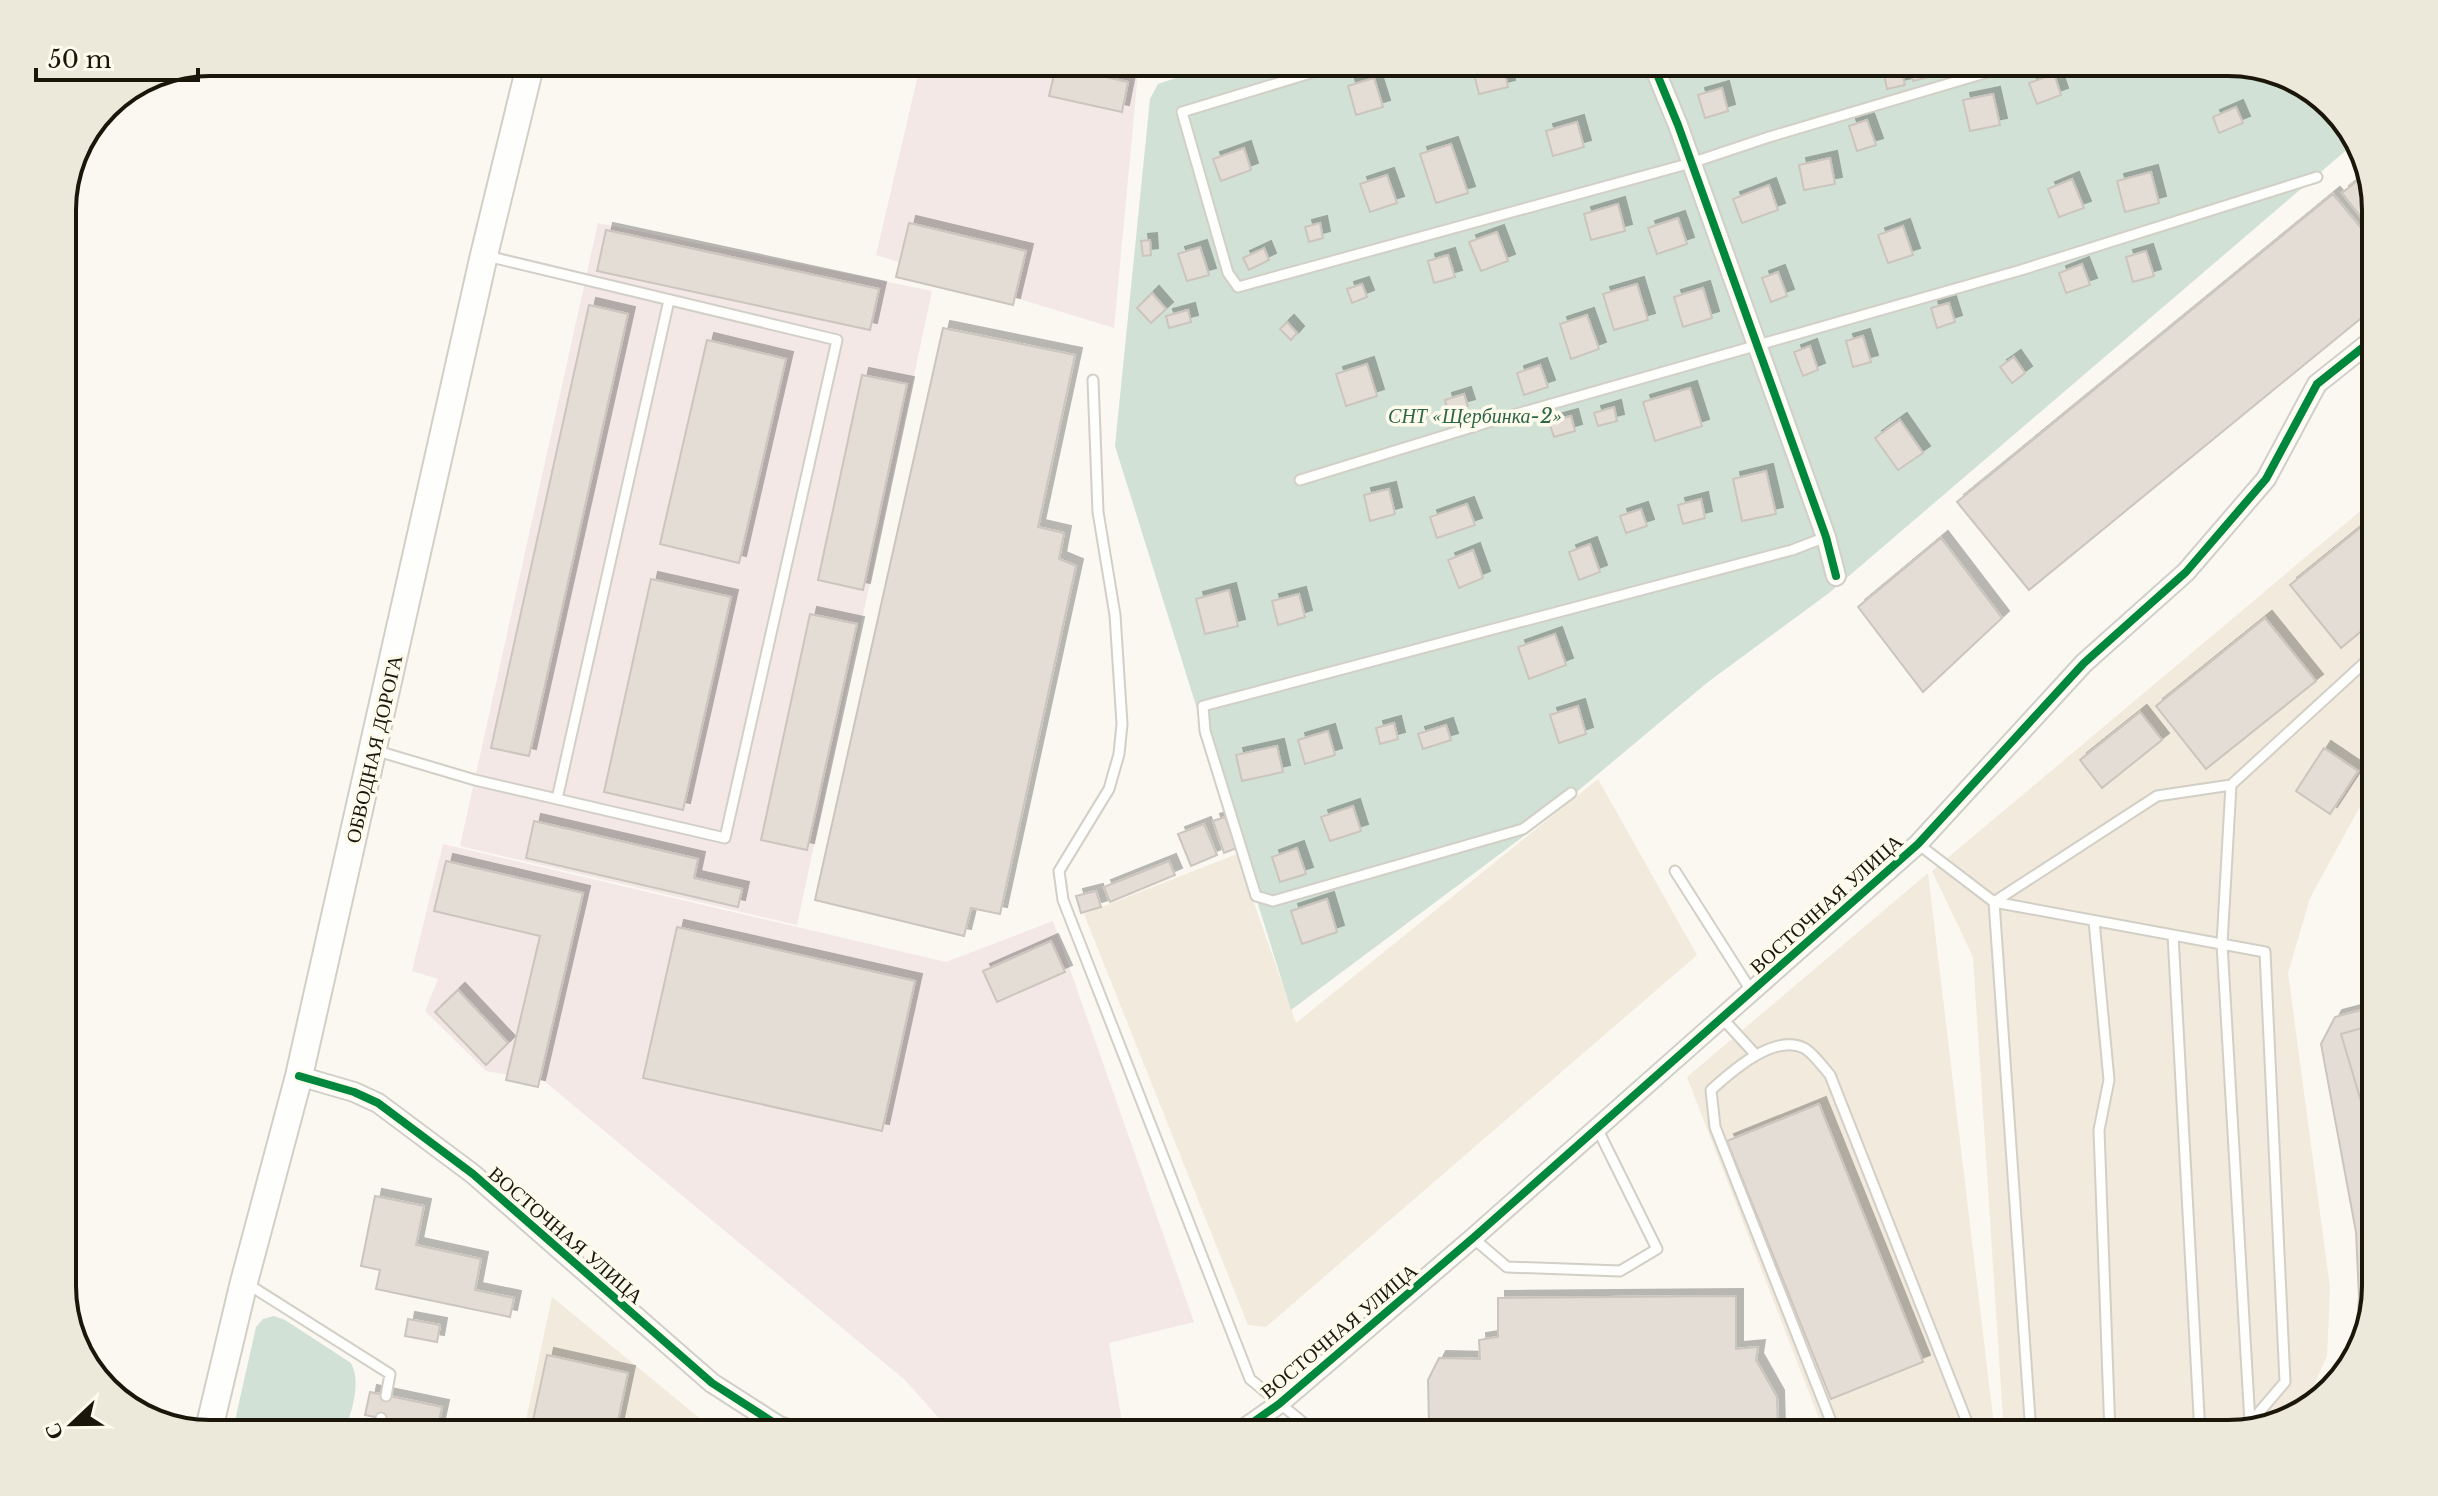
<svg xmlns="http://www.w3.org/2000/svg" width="2438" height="1496" viewBox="0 0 2438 1496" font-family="'Libre Baskerville',serif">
<defs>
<filter id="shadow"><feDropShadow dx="7" dy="-7" stdDeviation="0" flood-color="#0004"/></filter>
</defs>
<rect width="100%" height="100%" fill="#faf8f1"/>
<path fill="#f3e8e5" d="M 921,62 L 1139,62 L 1114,328 L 876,255 Z
M 598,223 L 932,291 L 797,925 L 460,846 Z
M 443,844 L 946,962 L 1053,921 L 1194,1322 L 1109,1343 L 1124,1434 L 953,1434 L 905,1380 L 544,1081 L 486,1071 L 425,1011 L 438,979 L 412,971 Z"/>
<path fill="#f2eadc" d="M 2376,498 L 2376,777 L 2310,898 L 2288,973 L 2330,1288 L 2327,1356 L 2301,1414 L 2228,1434 L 2004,1434 L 1973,957 L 1932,871 Z
M 1598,779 L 1697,955 L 1266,1327 L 1248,1325 L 1084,914 L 1237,854 L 1296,1023 Z
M 1928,873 L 1995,1434 L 1825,1434 L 1687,1077 Z
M 552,1297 L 719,1434 L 523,1434 Z"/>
<path fill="#d1e1d5" d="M 1223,62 L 2228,62 L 2302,82 L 2356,136 L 2357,141 L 1829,593 L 1708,682 L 1524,836 L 1291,1010 L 1115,446 L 1150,99 L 1158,84 Z
M 274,1316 L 285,1320 L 351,1363 C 362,1384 351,1412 344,1434 L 232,1434 L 256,1327 L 263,1319 Z"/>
<path fill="#e4ddd6" stroke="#ccc5be" stroke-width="2" filter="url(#shadow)" d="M 1098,62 L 1130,62 L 1128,72 L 1097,67 Z
M 1240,62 L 1263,62 L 1264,64 L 1242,70 Z
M 1489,62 L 1502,62 L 1508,87 L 1479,94 L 1472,66 Z
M 1594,62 L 1612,62 L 1615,69 L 1601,76 Z
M 1899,62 L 1905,85 L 1887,89 L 1882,65 Z
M 1909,62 L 1945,62 L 1947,72 L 1913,81 Z
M 2138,62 L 2170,62 L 2171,66 L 2142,75 Z
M 1056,66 L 1128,82 L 1122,112 L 1049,96 Z
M 2054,74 L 2061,95 L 2037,104 L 2029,83 Z
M 1374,78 L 1383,107 L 1356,115 L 1348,86 Z
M 1722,88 L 1728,111 L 1705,118 L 1698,95 Z
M 1993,94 L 2000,125 L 1970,131 L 1963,100 Z
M 2236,107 L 2243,123 L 2219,133 L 2213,117 Z
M 1867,120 L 1876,145 L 1857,151 L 1849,126 Z
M 1577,122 L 1584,147 L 1553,156 L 1546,131 Z
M 1451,144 L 1468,193 L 1436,203 L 1420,154 Z
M 1244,148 L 1251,170 L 1221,181 L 1213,159 Z
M 1830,158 L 1835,184 L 1804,190 L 1799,165 Z
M 2151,172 L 2159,203 L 2125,212 L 2117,181 Z
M 2367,173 L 2376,201 L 2376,236 L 2342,193 Z
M 1387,175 L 1397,203 L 1370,212 L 1360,184 Z
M 2072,179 L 2084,208 L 2059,217 L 2048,189 Z
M 1769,185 L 1778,210 L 1742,223 L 1733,199 Z
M 2333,194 L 2376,246 L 2376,306 L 2029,590 L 1957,502 Z
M 1618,204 L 1625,231 L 1591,240 L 1584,214 Z
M 1678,218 L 1687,244 L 1657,254 L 1648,228 Z
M 909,223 L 1026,251 L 1013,305 L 896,277 Z
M 1320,223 L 1323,238 L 1309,242 L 1305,227 Z
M 1903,226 L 1913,255 L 1888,263 L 1878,235 Z
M 606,230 L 879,289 L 870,330 L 597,271 Z
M 1497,232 L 1508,261 L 1481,271 L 1469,242 Z
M 1150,240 L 1151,255 L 1143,256 L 1141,241 Z
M 1200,247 L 1209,275 L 1187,281 L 1178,254 Z
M 1264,248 L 1269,260 L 1249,270 L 1243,258 Z
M 2146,251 L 2154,276 L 2133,282 L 2126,257 Z
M 1448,255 L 1455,277 L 1434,283 L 1428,261 Z
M 2082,264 L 2090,285 L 2066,293 L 2059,273 Z
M 1778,272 L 1787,296 L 1771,302 L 1762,278 Z
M 1362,284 L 1367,297 L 1352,303 L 1347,289 Z
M 1637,284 L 1648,320 L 1614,330 L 1603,294 Z
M 1703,288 L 1712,318 L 1683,327 L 1674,297 Z
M 1152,293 L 1166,309 L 1151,323 L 1137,308 Z
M 1949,303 L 1955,322 L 1937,328 L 1931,308 Z
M 589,305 L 628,314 L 529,756 L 491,748 Z
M 1188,310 L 1191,322 L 1169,328 L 1166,316 Z
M 1587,315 L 1599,349 L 1571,359 L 1560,324 Z
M 1287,322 L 1297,333 L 1291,340 L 1280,329 Z
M 943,328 L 1075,355 L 1038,527 L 1064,533 L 1059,559 L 1076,566 L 1000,914 L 971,908 L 964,936 L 815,900 Z
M 1863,336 L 1871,362 L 1853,367 L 1846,341 Z
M 707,340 L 786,359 L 739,563 L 660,544 Z
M 1810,346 L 1818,370 L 1803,376 L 1794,352 Z
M 2014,357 L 2025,373 L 2012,383 L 2000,367 Z
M 1367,364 L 1377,396 L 1346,406 L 1336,374 Z
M 1540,365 L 1548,387 L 1524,395 L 1517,373 Z
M 862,375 L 907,384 L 863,590 L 818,580 Z
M 1690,388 L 1702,426 L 1655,441 L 1643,402 Z
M 1464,394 L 1468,406 L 1448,412 L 1445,400 Z
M 1614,407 L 1617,421 L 1598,426 L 1594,413 Z
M 1571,416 L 1575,431 L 1554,437 L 1549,422 Z
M 1900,420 L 1923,453 L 1898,470 L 1875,438 Z
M 1766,471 L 1776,514 L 1742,521 L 1733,479 Z
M 1389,489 L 1395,514 L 1370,521 L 1364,495 Z
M 1701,499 L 1705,518 L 1683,524 L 1678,505 Z
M 1467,504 L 1475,525 L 1437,538 L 1430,517 Z
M 1641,509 L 1647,526 L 1626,533 L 1620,516 Z
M 2376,515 L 2376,619 L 2341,648 L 2290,585 Z
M 1941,538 L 2002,618 L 1923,692 L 1858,607 Z
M 1590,544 L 1600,572 L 1579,580 L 1569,552 Z
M 1473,550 L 1483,578 L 1459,588 L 1448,560 Z
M 651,579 L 731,597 L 683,810 L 604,792 Z
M 1229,590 L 1238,626 L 1205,634 L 1196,599 Z
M 1299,594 L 1305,617 L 1278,625 L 1272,601 Z
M 810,614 L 857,624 L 807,850 L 761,840 Z
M 2265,618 L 2316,681 L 2206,769 L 2156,706 Z
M 1555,634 L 1566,665 L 1529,679 L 1518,647 Z
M 1578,706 L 1586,734 L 1559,743 L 1550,715 Z
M 2140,712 L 2162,740 L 2102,788 L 2080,760 Z
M 1394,723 L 1398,739 L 1380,744 L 1376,728 Z
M 1446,725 L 1451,740 L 1423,749 L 1418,734 Z
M 1328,731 L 1335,755 L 1305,764 L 1298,740 Z
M 1277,746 L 1283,772 L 1242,781 L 1236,755 Z
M 2324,748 L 2358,771 L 2330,814 L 2296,791 Z
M 1353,806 L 1361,831 L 1330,841 L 1321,817 Z
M 1225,817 L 1237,848 L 1224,853 L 1213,821 Z
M 534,821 L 698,859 L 694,878 L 742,889 L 738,907 L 526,858 Z
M 1204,824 L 1217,855 L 1191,866 L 1178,834 Z
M 1297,848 L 1306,874 L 1280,882 L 1272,857 Z
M 446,861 L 583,893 L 538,1087 L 506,1080 L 540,936 L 434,911 Z
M 1169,861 L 1175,875 L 1110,902 L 1104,887 Z
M 1096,891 L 1101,907 L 1081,913 L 1076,896 Z
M 1327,899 L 1337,932 L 1302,944 L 1291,911 Z
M 677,927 L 915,981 L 882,1131 L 643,1078 Z
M 1051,941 L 1065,972 L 997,1002 L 983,971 Z
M 458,990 L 508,1043 L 486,1065 L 435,1012 Z
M 2376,1006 L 2376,1286 L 2354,1362 L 2359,1297 L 2356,1232 L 2321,1044 L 2335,1017 Z
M 2376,1024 L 2376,1115 L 2366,1118 L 2341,1034 Z
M 1819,1104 L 1923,1362 L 1831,1399 L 1727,1141 Z
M 375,1196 L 424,1206 L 416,1245 L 481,1259 L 475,1290 L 514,1298 L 510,1317 L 376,1289 L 380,1270 L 361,1266 Z
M 1736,1296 L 1736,1349 L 1758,1347 L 1756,1360 L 1777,1397 L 1778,1434 L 1435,1434 L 1429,1423 L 1428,1380 L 1439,1358 L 1480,1359 L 1479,1340 L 1498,1337 L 1498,1298 Z
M 408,1319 L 440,1325 L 437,1342 L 405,1336 Z
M 547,1355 L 628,1373 L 615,1434 L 530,1434 Z
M 370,1392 L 442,1407 L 437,1430 L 365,1415 Z"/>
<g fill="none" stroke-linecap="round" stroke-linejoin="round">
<defs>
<path id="service" d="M 1347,62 L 1182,112 L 1228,273 L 1238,287 L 1691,163 L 1769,137 L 2022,62
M 1093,380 L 1098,512 L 1115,615 L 1122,724 L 1119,754 L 1109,789 L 1059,871 L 1063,900 L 1250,1379 L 1317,1434
M 1300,480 L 1492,421 L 2021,270 L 2317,177
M 374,750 L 475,780 L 725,838 L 837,340 L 487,256
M 2231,785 L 2222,944 L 2250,1423
M 1571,793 L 1523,829 L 1273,901 L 1256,896 L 1205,731 L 1203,706 L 1792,550 L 1826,537
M 557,799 L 669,300
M 1918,844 L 1994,902 L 2265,952 L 2285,1382 L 2244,1430
M 1675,871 L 1752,992
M 1994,902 L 2031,1434
M 1994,902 L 2157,796 L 2231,785 L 2376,652
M 2094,921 L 2109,1080 L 2099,1130 L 2110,1434
M 2173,935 L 2200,1434
M 1722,1018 L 1756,1055
M 1473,1238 L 1507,1267 L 1620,1271 L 1657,1249 L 1598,1130
M 246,1283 L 390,1374 L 386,1396
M 378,1434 L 381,1418
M 1836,1434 L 1715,1127 L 1711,1090 C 1731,1072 1774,1033 1804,1048 C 1813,1053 1823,1067 1830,1075 L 1969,1427 L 1951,1434"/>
<path id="minor" d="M 1652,62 L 1678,125 L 1826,537 L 1836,576
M 299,1076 L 354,1092 L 378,1103 L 473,1174 L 712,1383 L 779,1426 L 802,1434
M 1233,1434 L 1242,1430 L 1279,1404 L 1473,1238 L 1918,844 L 2084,663 L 2186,572 L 2266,479 L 2317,384 L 2376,337"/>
<path id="secondary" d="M 208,1433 L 244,1282 L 299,1076 L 484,255 L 531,62"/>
</defs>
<use href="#service" stroke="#d2cfc6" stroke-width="13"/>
<use href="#minor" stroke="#d2cfc6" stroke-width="22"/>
<use href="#secondary" stroke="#d2cfc6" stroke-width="30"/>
<use href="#service" stroke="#fefefd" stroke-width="9"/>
<use href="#minor" stroke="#fefefd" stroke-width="18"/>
<use href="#secondary" stroke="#fefefd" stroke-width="26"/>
<defs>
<path id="cycleway" d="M 1652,62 L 1678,125 L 1826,537 L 1836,576
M 299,1076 L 354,1092 L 378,1103 L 473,1174 L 712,1383 L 779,1426 L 802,1434
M 1233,1434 L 1242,1430 L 1279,1404 L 1473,1238 L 1918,844 L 2084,663 L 2186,572 L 2266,479 L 2317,384 L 2376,337"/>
</defs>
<use href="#cycleway" stroke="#fefbed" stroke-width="13"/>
<use href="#cycleway" stroke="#00873e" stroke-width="8"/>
</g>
<g text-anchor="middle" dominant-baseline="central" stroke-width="7" stroke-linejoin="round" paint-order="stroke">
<g font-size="20" font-style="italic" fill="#2d654a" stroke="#fefbed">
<text x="1475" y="416">СНТ «Щербинка-2»</text>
</g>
<g font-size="20" fill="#1a170a" stroke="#fefbed">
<text transform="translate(374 749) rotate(-77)">ОБВОДНАЯ ДОРОГА</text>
<text transform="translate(1826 904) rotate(-42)">ВОСТОЧНАЯ УЛИЦА</text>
<text transform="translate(566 1235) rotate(41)">ВОСТОЧНАЯ УЛИЦА</text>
<text transform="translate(1339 1331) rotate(-40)">ВОСТОЧНАЯ УЛИЦА</text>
</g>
</g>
<path d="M0 0H2438V1496H0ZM210 76H2228A134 134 0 0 1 2362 210V1286A134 134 0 0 1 2228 1420H210A134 134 0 0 1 76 1286V210A134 134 0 0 1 210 76Z" fill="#ece9db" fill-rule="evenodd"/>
<path fill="none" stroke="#1a170a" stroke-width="4" d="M210 76H2228A134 134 0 0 1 2362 210V1286A134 134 0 0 1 2228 1420H210A134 134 0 0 1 76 1286V210A134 134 0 0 1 210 76Z"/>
<g transform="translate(72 1424) rotate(248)" stroke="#fefbed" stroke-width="6" paint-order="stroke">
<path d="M0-6L14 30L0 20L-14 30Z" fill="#1a170a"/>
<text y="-12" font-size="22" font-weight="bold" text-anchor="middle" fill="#1a170a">С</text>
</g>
<path d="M36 68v12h162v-12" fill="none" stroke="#1a170a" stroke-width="4"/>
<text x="48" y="68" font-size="24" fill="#1a170a" stroke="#fefbed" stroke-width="6" paint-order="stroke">50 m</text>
</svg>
